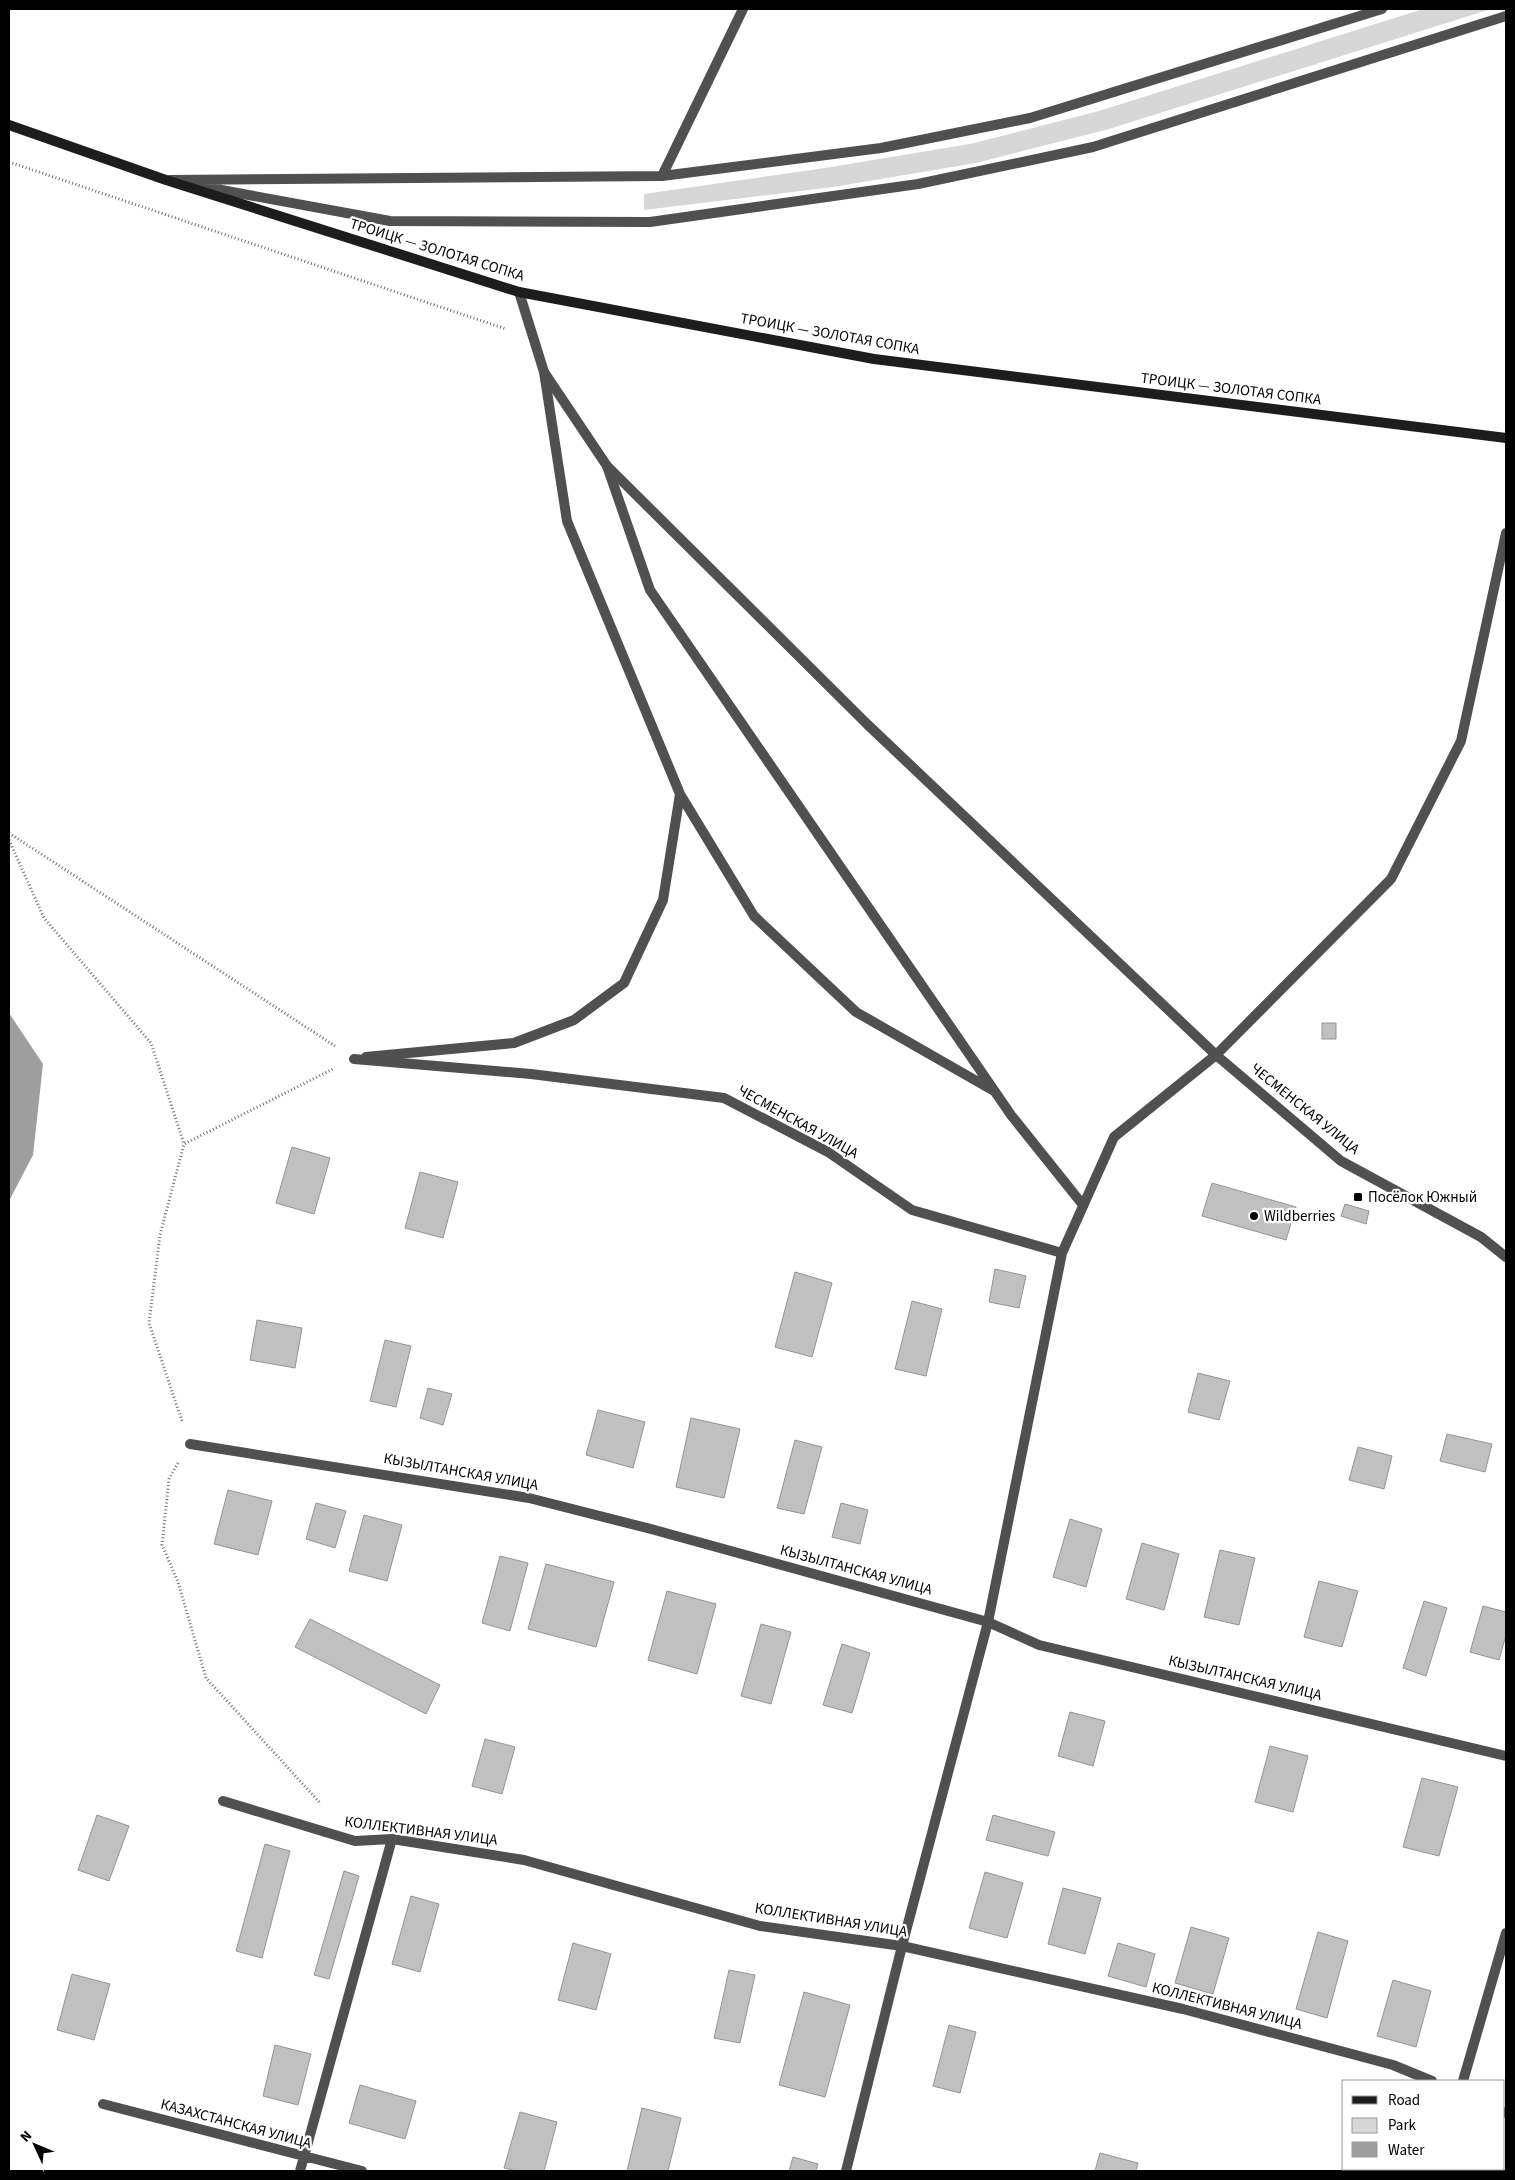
<svg xmlns="http://www.w3.org/2000/svg" width="1515" height="2180" viewBox="0 0 1515 2180" font-family="'Source Sans 3',sans-serif">
<rect width="100%" height="100%" fill="#fff"/>
<path fill="#d7d7d7" d="M 1423,9 L 1491,9 L 1109,129 L 976,163 L 833,187 L 644,210 L 644,194 L 825,168 L 970,144 L 1099,111 Z"/>
<path fill="#9e9e9e" d="M 9,1013 L 43,1064 L 33,1155 L 9,1201 Z"/>
<path fill="#c0c0c0" stroke="#949494" d="M 1322,1023 L 1336,1023 L 1336,1039 L 1322,1039 Z
M 292,1147 L 330,1158 L 314,1214 L 276,1203 Z
M 420,1172 L 458,1182 L 443,1238 L 405,1228 Z
M 1212,1183 L 1296,1207 L 1286,1240 L 1202,1216 Z
M 1345,1204 L 1369,1211 L 1366,1224 L 1341,1216 Z
M 995,1269 L 1026,1276 L 1019,1308 L 989,1302 Z
M 795,1272 L 832,1283 L 812,1357 L 775,1347 Z
M 912,1301 L 942,1309 L 926,1376 L 895,1369 Z
M 257,1320 L 302,1328 L 295,1368 L 250,1360 Z
M 385,1340 L 411,1346 L 396,1407 L 370,1401 Z
M 1198,1373 L 1230,1381 L 1219,1420 L 1188,1412 Z
M 428,1388 L 452,1394 L 443,1425 L 420,1418 Z
M 598,1410 L 645,1422 L 633,1468 L 586,1455 Z
M 691,1418 L 740,1429 L 724,1498 L 676,1487 Z
M 1447,1434 L 1492,1444 L 1485,1472 L 1440,1461 Z
M 795,1440 L 822,1447 L 804,1514 L 777,1508 Z
M 1358,1447 L 1392,1456 L 1384,1489 L 1349,1480 Z
M 228,1490 L 272,1501 L 258,1555 L 214,1544 Z
M 316,1503 L 346,1511 L 335,1548 L 306,1539 Z
M 841,1503 L 868,1510 L 860,1544 L 832,1537 Z
M 364,1515 L 402,1525 L 387,1581 L 349,1571 Z
M 1070,1519 L 1102,1529 L 1086,1587 L 1053,1577 Z
M 1142,1543 L 1179,1554 L 1164,1610 L 1126,1599 Z
M 1220,1550 L 1255,1558 L 1239,1625 L 1204,1617 Z
M 500,1556 L 528,1563 L 510,1631 L 482,1623 Z
M 546,1564 L 614,1582 L 596,1647 L 528,1629 Z
M 1319,1581 L 1358,1591 L 1342,1647 L 1304,1637 Z
M 667,1591 L 716,1604 L 697,1674 L 648,1660 Z
M 1424,1601 L 1447,1608 L 1426,1676 L 1403,1668 Z
M 1483,1606 L 1506,1612 L 1506,1635 L 1499,1660 L 1470,1652 Z
M 310,1619 L 440,1685 L 426,1714 L 295,1647 Z
M 761,1624 L 791,1632 L 771,1704 L 741,1696 Z
M 842,1644 L 870,1653 L 852,1713 L 823,1705 Z
M 1070,1712 L 1105,1721 L 1093,1766 L 1058,1756 Z
M 485,1739 L 515,1747 L 502,1794 L 472,1786 Z
M 1270,1746 L 1308,1756 L 1293,1812 L 1255,1802 Z
M 1422,1778 L 1458,1787 L 1439,1856 L 1403,1847 Z
M 97,1815 L 129,1826 L 109,1881 L 78,1870 Z
M 993,1815 L 1055,1832 L 1048,1856 L 986,1840 Z
M 265,1844 L 290,1851 L 262,1958 L 236,1951 Z
M 344,1871 L 359,1876 L 329,1979 L 314,1975 Z
M 985,1872 L 1023,1883 L 1007,1938 L 969,1928 Z
M 1063,1888 L 1101,1898 L 1085,1954 L 1048,1944 Z
M 411,1896 L 439,1904 L 420,1972 L 392,1964 Z
M 1191,1927 L 1229,1938 L 1213,1994 L 1175,1983 Z
M 1318,1932 L 1348,1941 L 1327,2018 L 1296,2009 Z
M 573,1943 L 611,1954 L 596,2010 L 558,2000 Z
M 1118,1943 L 1155,1954 L 1146,1987 L 1108,1976 Z
M 729,1970 L 755,1975 L 740,2043 L 714,2038 Z
M 72,1974 L 110,1984 L 94,2040 L 57,2030 Z
M 1393,1980 L 1431,1991 L 1416,2047 L 1377,2036 Z
M 804,1992 L 850,2005 L 825,2097 L 779,2085 Z
M 949,2025 L 976,2032 L 960,2093 L 933,2086 Z
M 275,2045 L 311,2054 L 298,2105 L 263,2096 Z
M 360,2085 L 416,2101 L 405,2139 L 349,2123 Z
M 642,2108 L 681,2118 L 668,2171 L 627,2171 Z
M 520,2112 L 557,2122 L 544,2171 L 516,2171 L 504,2168 Z
M 1100,2153 L 1138,2163 L 1136,2171 L 1095,2171 Z
M 793,2157 L 818,2164 L 816,2171 L 789,2171 Z
M 1348,2169 L 1389,2169 L 1388,2171 L 1347,2171 Z"/>
<g fill="none" stroke-linecap="round" stroke-linejoin="round">
<path stroke="#727272" stroke-width="3" stroke-dasharray="1 2.5" stroke-linecap="butt" d="M 9,162 L 506,329
M 9,833 L 335,1046
M 9,840 L 44,918 L 151,1043 L 184,1144
M 182,1421 L 149,1323 L 160,1235 L 184,1144 L 333,1069
M 178,1463 L 169,1479 L 162,1545 L 178,1582 L 206,1678 L 321,1804"/>
<path stroke="#505050" stroke-width="10" d="M 662,176 L 743,9
M 544,372 L 567,521 L 680,794 L 754,916 L 856,1012 L 994,1091
M 607,466 L 650,590 L 1011,1115 L 1083,1205
M 1216,1055 L 1391,879 L 1461,741 L 1506,533
M 366,1057 L 514,1043 L 574,1020 L 624,983 L 663,900 L 680,794"/>
<path stroke="#505050" stroke-width="10" d="M 170,180 L 662,176 L 881,148 L 1030,118 L 1382,9
M 194,185 L 390,221 L 650,222 L 918,184 L 1093,147 L 1506,16
M 519,292 L 544,372 L 607,466 L 868,725 L 1216,1055 L 1341,1161 L 1481,1237 L 1506,1257
M 354,1059 L 531,1074 L 724,1098 L 828,1152 L 912,1210 L 1062,1253
M 190,1444 L 529,1498 L 651,1529 L 988,1622 L 1039,1645 L 1506,1756
M 223,1801 L 355,1841 L 392,1839 L 524,1860 L 760,1926 L 902,1946 L 1183,2009 L 1393,2065 L 1432,2081
M 1463,2081 L 1506,1933
M 103,2104 L 362,2171
M 1504,2112 L 1506,2113
M 300,2171 L 392,1839
M 846,2171 L 902,1946 L 988,1622 L 1062,1253 L 1114,1137 L 1216,1055
M 1439,2171 L 1439,2169"/>
<path stroke="#1d1d1d" stroke-width="10" d="M 9,125 L 166,180 L 519,292 L 874,359 L 1506,438"/>
</g>
<g fill="#000" stroke="#fff" stroke-width="2">
<rect x="1353" y="1192" width="10" height="10" rx="2.5"/>
<circle cx="1254" cy="1216" r="5"/>
</g>
<g text-anchor="middle" dominant-baseline="central" stroke-width="4.5" stroke-linejoin="round" paint-order="stroke">
<g font-size="15" fill="#000" stroke="#fff">
<text transform="translate(437 250) rotate(17)">ТРОИЦК — ЗОЛОТАЯ СОПКА</text>
<text transform="translate(830 334) rotate(10)">ТРОИЦК — ЗОЛОТАЯ СОПКА</text>
<text transform="translate(1231 389) rotate(7)">ТРОИЦК — ЗОЛОТАЯ СОПКА</text>
<text transform="translate(1305 1109) rotate(39)">ЧЕСМЕНСКАЯ УЛИЦА</text>
<text transform="translate(798 1122) rotate(29)">ЧЕСМЕНСКАЯ УЛИЦА</text>
<text transform="translate(461 1472) rotate(10)">КЫЗЫЛТАНСКАЯ УЛИЦА</text>
<text transform="translate(856 1570) rotate(15)">КЫЗЫЛТАНСКАЯ УЛИЦА</text>
<text transform="translate(1245 1678) rotate(13)">КЫЗЫЛТАНСКАЯ УЛИЦА</text>
<text transform="translate(421 1831) rotate(7)">КОЛЛЕКТИВНАЯ УЛИЦА</text>
<text transform="translate(831 1920) rotate(9)">КОЛЛЕКТИВНАЯ УЛИЦА</text>
<text transform="translate(1227 2006) rotate(14)">КОЛЛЕКТИВНАЯ УЛИЦА</text>
<text transform="translate(236 2124) rotate(15)">КАЗАХСТАНСКАЯ УЛИЦА</text>
</g>
<g font-size="15" fill="#000" stroke="#fff" text-anchor="start">
<text x="1368" y="1197">Посёлок Южный</text>
<text x="1264" y="1216">Wildberries</text>
</g>
</g>
<rect width="1515" height="2180" fill="none" stroke="#000000" stroke-width="20"/>
<rect x="1342" y="2080" width="162" height="90" fill="#ffffff" stroke="#999999"/>
<rect x="1352" y="2096" width="25" height="8" fill="#1d1d1d" stroke="#999999"/>
<text x="1388" y="2105" font-size="15" fill="#000000">Road</text>
<rect x="1352" y="2118" width="25" height="15" fill="#d7d7d7" stroke="#999999"/>
<text x="1388" y="2130" font-size="15" fill="#000000">Park</text>
<rect x="1352" y="2142" width="25" height="15" fill="#9e9e9e" stroke="#999999"/>
<text x="1388" y="2155" font-size="15" fill="#000000">Water</text>
<g transform="translate(35 2145) rotate(314)" stroke="#ffffff" stroke-width="4" paint-order="stroke">
<path d="M0-4L9 19L0 12L-9 19Z" fill="#000000"/>
<text y="-8" font-size="14" font-weight="bold" text-anchor="middle" fill="#000000">N</text>
</g>
</svg>
